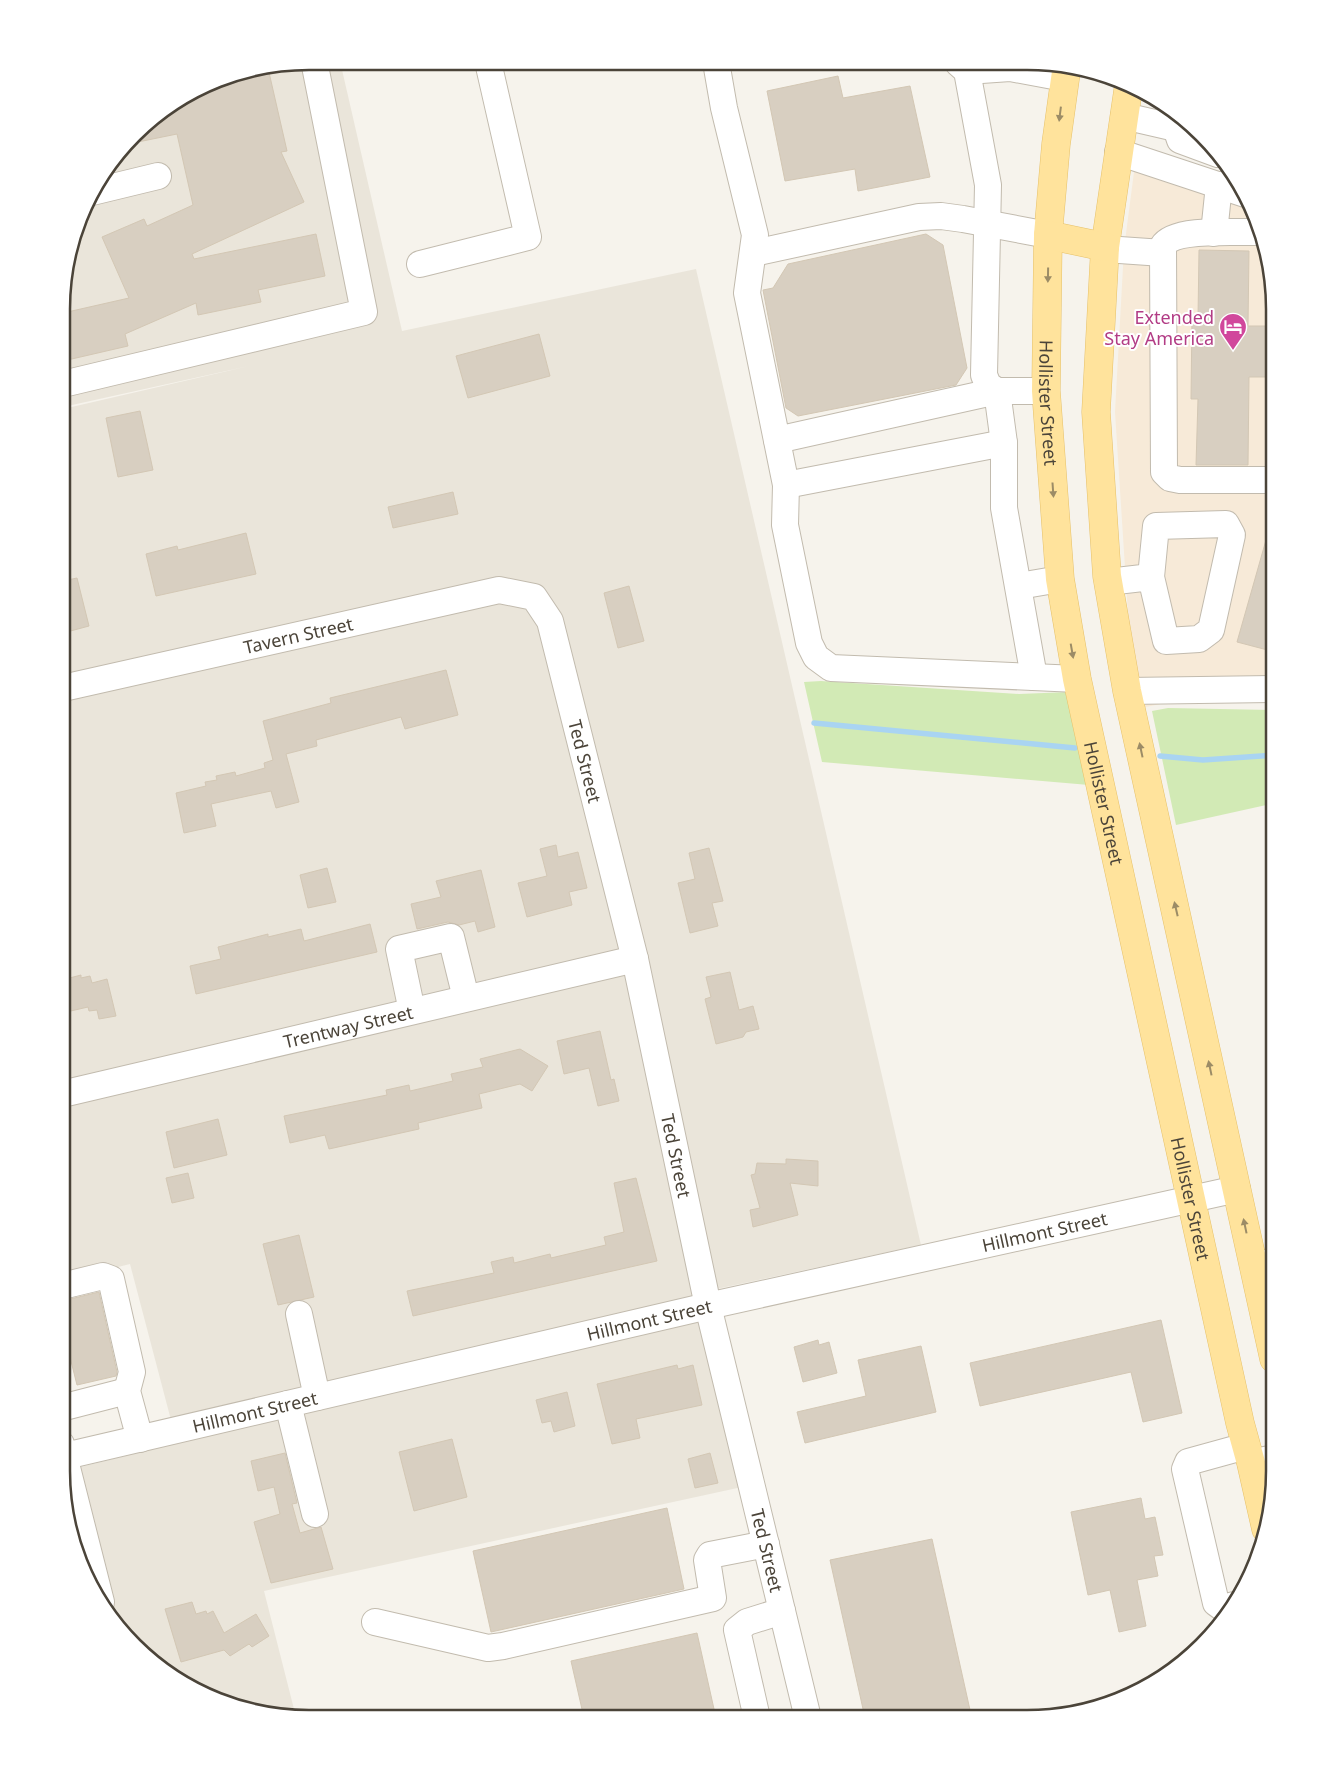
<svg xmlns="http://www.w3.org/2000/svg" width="1336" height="1780" viewBox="0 0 1336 1780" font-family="'Noto Sans',sans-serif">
<rect width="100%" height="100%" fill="#f6f3ec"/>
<path fill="#eae5da" d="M 309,61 L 340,61 L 402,331 L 696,269 L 921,1245 L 698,1293 L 742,1487 L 264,1591 L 296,1717 L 277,1717 L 229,1705 L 171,1677 L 123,1634 L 87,1581 L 70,1535 L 61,1472 L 177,1443 L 130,1264 L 62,1281 L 63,409 L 249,366 L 63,407 L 63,277 L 94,185 L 146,123 L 229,75 Z"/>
<path fill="#f7ead8" d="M 1126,161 L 1249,199 L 1266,245 L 1275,309 L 1275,703 L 1175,701 L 1141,708 L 1131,661 L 1115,412 L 1124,249 L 1134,172 Z"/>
<path fill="#d2eab5" d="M 821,681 L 1019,694 L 1069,692 L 1089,785 L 822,762 L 804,682 Z
M 1168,708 L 1275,710 L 1275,803 L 1176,825 L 1152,711 Z"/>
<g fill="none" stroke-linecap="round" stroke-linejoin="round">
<path stroke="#a9d4f2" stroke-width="5.5" d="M 814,723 L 1075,748
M 1160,756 L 1203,760 L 1275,755"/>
</g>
<path fill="#d8cfc1" stroke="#d3c7b4" d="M 268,68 L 287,151 L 281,152 L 304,202 L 192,254 L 194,259 L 316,234 L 325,276 L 258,290 L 261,302 L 198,315 L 196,303 L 125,334 L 128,346 L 63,361 L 63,313 L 129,298 L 102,237 L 144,219 L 147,226 L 193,205 L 177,134 L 128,144 L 146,123 L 229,74 Z
M 838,76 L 843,98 L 910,86 L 930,177 L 858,191 L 855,169 L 785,181 L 767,91 Z
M 926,234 L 943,245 L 967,368 L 956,385 L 798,416 L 786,408 L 763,290 L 773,288 L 788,264 Z
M 1199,250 L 1249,251 L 1248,326 L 1275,326 L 1275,377 L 1249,377 L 1248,465 L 1196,465 L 1198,399 L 1191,399 L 1192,317 L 1198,318 Z
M 539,334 L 550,376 L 468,398 L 456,356 Z
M 140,411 L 153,470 L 118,477 L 106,418 Z
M 453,492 L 458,514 L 393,528 L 388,507 Z
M 1270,526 L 1275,527 L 1275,652 L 1237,642 Z
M 246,533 L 256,574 L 156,596 L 146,554 L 177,546 L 178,550 Z
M 77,578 L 89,626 L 63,633 L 63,581 Z
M 629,586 L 644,641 L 618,648 L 604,593 Z
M 446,670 L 458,715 L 405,729 L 401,717 L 316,740 L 317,746 L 286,754 L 299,802 L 276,808 L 271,791 L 211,804 L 216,826 L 184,833 L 176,793 L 206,786 L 205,782 L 217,780 L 216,776 L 235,772 L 236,776 L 265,768 L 264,763 L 273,760 L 263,721 L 331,703 L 330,698 Z
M 556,845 L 558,857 L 578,852 L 587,888 L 569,892 L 572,905 L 527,917 L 518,883 L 547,876 L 540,849 Z
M 709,848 L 723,901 L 712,903 L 718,926 L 690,933 L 678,883 L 695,879 L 689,853 Z
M 327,868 L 336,902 L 308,908 L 300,875 Z
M 481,870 L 495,927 L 478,932 L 475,921 L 459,925 L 448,922 L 417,929 L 411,904 L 441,897 L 436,881 Z
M 370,924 L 377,952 L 196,994 L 190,966 L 221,959 L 218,947 L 268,934 L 268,937 L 301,929 L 304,941 Z
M 730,972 L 739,1010 L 753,1006 L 759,1029 L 746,1032 L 743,1037 L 716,1044 L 705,999 L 711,997 L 706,977 Z
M 81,975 L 81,978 L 90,976 L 92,983 L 107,979 L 116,1016 L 99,1019 L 97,1010 L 89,1011 L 88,1007 L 62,1013 L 62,980 Z
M 600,1031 L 611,1080 L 614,1079 L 619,1101 L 598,1106 L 589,1068 L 564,1074 L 557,1041 Z
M 520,1049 L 548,1066 L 532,1091 L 520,1084 L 479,1094 L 482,1108 L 418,1123 L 419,1129 L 329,1149 L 325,1135 L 290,1143 L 284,1116 L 387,1095 L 386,1090 L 409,1085 L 410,1091 L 453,1081 L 451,1074 L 483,1067 L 480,1059 Z
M 218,1119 L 227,1155 L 174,1168 L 166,1132 Z
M 786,1159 L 818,1161 L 818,1186 L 790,1183 L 798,1215 L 753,1227 L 750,1210 L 760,1208 L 751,1175 L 755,1174 L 757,1163 L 786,1164 Z
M 188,1173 L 194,1198 L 172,1203 L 166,1178 Z
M 636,1178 L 657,1261 L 413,1316 L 407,1291 L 494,1273 L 491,1262 L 513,1257 L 514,1263 L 550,1254 L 551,1258 L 606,1245 L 604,1237 L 624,1232 L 614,1183 Z
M 299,1235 L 314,1297 L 278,1305 L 263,1244 Z
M 99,1292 L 117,1372 L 116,1376 L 77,1385 L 62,1325 L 62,1301 Z
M 1161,1320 L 1182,1413 L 1143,1422 L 1131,1372 L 980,1406 L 970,1363 Z
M 818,1340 L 819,1345 L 829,1342 L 837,1373 L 803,1382 L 794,1347 Z
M 921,1346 L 936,1412 L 805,1443 L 797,1412 L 866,1396 L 858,1360 Z
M 677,1365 L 678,1369 L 693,1365 L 702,1405 L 636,1419 L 640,1438 L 612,1444 L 597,1384 Z
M 567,1392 L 575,1426 L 554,1432 L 551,1421 L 542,1423 L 536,1400 Z
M 452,1439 L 467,1497 L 414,1511 L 399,1452 Z
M 285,1453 L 297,1503 L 292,1504 L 300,1533 L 321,1527 L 333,1569 L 271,1583 L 254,1522 L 280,1514 L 274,1487 L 258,1491 L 251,1461 Z
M 710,1453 L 718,1483 L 695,1488 L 688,1459 Z
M 1141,1498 L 1145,1519 L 1155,1517 L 1163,1555 L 1154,1556 L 1158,1576 L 1137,1580 L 1146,1626 L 1119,1632 L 1110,1590 L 1088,1595 L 1071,1512 Z
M 667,1508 L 684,1589 L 491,1632 L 473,1551 Z
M 932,1539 L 972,1719 L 865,1718 L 830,1560 Z
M 192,1602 L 196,1614 L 206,1611 L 207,1614 L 213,1611 L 224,1633 L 256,1614 L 269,1636 L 252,1647 L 249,1644 L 230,1656 L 224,1650 L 181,1662 L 165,1609 Z
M 697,1633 L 716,1718 L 584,1718 L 571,1661 Z"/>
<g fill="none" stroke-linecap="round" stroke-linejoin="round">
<defs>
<g id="minor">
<path d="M 716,62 L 724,108 L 755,235 L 747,293 L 786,485 L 785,525 L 809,643 L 816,657 L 831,668 L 1077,679"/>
<path d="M 958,63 L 967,71 L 988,185 L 984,375 L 988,385 L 997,391 L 1004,443 L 1004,508 L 1034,677"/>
<path d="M 967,71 L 1010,68 L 1064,78"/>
<path d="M 1179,114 L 1176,128 L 1180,140 L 1218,154"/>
<path d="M 1124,116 L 1176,128"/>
<path d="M 1118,152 L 1245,194"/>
<path d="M 92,192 L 158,176"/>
<path d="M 1261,232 C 1240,233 1174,227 1163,246 L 1164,472 L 1170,478 L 1180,480 L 1275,480"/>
<path d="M 1214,233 L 1219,185"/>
<path d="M 1105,249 L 1163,253"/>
<path d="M 754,253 L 919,217 L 941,216 L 963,219 L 1048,235"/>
<path d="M 420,264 L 528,237 L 488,62"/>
<path d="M 63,384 L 364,312 L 314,61"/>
<path d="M 777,440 L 997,391 L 1046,391"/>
<path d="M 786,485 L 1004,443"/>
<path d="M 1108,582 L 1151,577 L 1156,526 L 1226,524 L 1232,535 L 1211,630 L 1199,639 L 1166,641 L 1151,577"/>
<path d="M 1019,586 L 1060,579"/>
<path id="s1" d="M 63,688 L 499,590 L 534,597 L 550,621 L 635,959 L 708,1306 L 808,1718"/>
<path d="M 1127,691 L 1275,689"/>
<path d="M 412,1011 L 399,949 L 451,937 L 466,998"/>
<path id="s2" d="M 62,1094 L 635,959"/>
<path d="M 1254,1266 L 1274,1261"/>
<path d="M 62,1286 L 103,1276 L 111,1279 L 132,1372 L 127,1391 L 140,1439"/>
<path d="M 299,1314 L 317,1397"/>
<path d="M 288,1404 L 315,1514"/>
<path d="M 61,1408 L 127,1391"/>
<path d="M 61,1444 L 101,1602"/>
<path id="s3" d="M 61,1457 L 708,1306 L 1237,1189"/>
<path d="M 1251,1463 L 1274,1458"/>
<path d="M 1234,1605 L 1223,1608 L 1216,1603 L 1185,1469 L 1188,1462 L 1246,1446"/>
<path d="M 375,1622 L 488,1648 L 503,1646 L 713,1598 L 707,1560 L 710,1555 L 766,1544"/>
<path d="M 757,1718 L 737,1630 L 747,1622 L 782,1611"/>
</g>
<g id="major">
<path id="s4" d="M 1067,65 L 1056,144 L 1048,235 L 1046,391 L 1060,579 L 1077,679 L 1240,1423 L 1251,1463 L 1266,1529"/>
<path d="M 1129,84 L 1105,247 L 1096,412 L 1107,576 L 1127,691 L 1274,1359"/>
<path d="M 1048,235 L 1105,247"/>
</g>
</defs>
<use href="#minor" stroke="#c2bbae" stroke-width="28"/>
<use href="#major" stroke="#e6c16a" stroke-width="29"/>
<use href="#minor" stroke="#fff" stroke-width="26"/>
<use href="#major" stroke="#ffe39c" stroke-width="28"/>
</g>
<defs><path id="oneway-solid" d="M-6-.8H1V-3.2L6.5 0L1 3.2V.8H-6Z" transform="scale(1.25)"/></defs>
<g fill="#9c8c66">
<use href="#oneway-solid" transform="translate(1060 114) rotate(97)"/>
<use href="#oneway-solid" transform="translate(1048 275) rotate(91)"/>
<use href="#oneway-solid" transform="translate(1053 490) rotate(86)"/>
<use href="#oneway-solid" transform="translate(1072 651) rotate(80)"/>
<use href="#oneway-solid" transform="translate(1141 750) rotate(-102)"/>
<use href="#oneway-solid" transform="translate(1176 909) rotate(-103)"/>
<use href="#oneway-solid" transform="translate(1210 1068) rotate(-102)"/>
<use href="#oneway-solid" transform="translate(1245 1226) rotate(-102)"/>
</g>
<defs>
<symbol id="hotel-pin" viewBox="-11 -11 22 30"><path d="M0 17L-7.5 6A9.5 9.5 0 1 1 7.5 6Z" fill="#d1479c" stroke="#fff"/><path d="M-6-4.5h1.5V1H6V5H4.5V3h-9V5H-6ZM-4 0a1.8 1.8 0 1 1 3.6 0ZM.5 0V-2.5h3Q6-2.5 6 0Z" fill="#fff"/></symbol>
</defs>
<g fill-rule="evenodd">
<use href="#hotel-pin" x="1217" y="311" width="32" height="43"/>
</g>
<g text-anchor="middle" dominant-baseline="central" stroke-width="4" stroke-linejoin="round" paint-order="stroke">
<g font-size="18" fill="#b23c85" stroke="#fff" text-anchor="end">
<text x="1214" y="317">Extended<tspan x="1214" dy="21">Stay America</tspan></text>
</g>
<g font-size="18" fill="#4b4439" stroke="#fff">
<text stroke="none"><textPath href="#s4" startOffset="339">Hollister Street</textPath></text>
<text stroke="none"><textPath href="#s1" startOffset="241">Tavern Street</textPath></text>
<text stroke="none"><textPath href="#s1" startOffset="656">Ted Street</textPath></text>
<text stroke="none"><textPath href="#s4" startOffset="744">Hollister Street</textPath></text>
<text stroke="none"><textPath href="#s2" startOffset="294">Trentway Street</textPath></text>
<text stroke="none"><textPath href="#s1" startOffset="1061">Ted Street</textPath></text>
<text stroke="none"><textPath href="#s4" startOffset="1149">Hollister Street</textPath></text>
<text stroke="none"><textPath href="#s3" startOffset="1009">Hillmont Street</textPath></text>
<text stroke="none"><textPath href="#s3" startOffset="604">Hillmont Street</textPath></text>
<text stroke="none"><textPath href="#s3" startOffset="199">Hillmont Street</textPath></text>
<text stroke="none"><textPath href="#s1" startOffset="1466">Ted Street</textPath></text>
</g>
</g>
<path d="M0 0H1336V1780H0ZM309 70H1027A239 239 0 0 1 1266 309V1471A239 239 0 0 1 1027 1710H309A239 239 0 0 1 70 1471V309A239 239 0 0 1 309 70Z" fill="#fff" fill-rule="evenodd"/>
<path fill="none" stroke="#4b4439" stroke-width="2.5" d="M309 70H1027A239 239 0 0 1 1266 309V1471A239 239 0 0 1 1027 1710H309A239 239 0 0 1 70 1471V309A239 239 0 0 1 309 70Z"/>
</svg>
